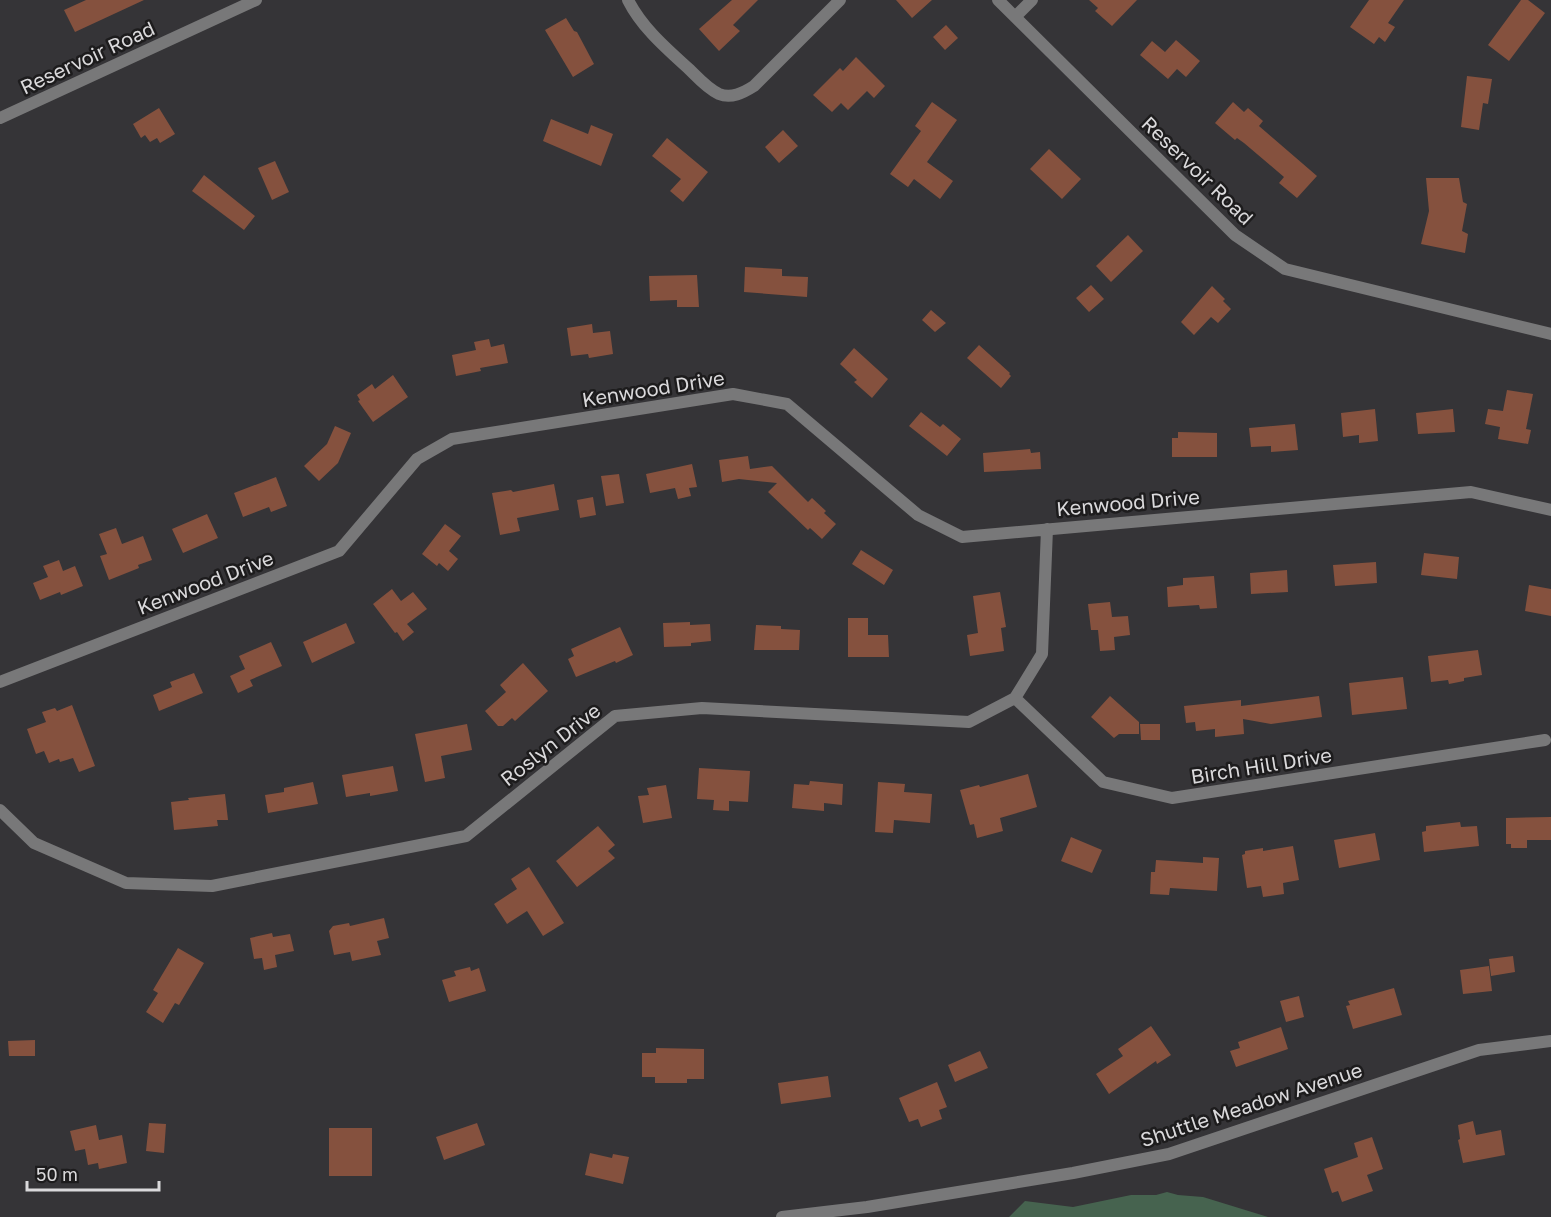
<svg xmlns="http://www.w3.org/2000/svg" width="1551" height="1217" viewBox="0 0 1551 1217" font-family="'Golos Text',sans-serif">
<rect width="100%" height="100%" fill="#353437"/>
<path fill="#46634f" d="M 1167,1192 L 1178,1195 L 1203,1197 L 1268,1217 L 1009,1217 L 1025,1201 L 1073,1207 L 1131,1195 L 1156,1195 Z"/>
<path fill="#85513e" d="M 86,0 L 144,0 L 75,32 L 64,10 Z
M 732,0 L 758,0 L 733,25 L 740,31 L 719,51 L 699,29 Z
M 896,0 L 932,0 L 912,18 Z
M 1089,0 L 1137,0 L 1112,26 L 1095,11 L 1098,8 Z
M 1369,0 L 1404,0 L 1388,23 L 1395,27 L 1385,42 L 1379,37 L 1374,44 L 1350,27 Z
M 1521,0 L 1528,0 L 1545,13 L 1509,61 L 1488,45 Z
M 566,18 L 574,31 L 577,32 L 594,64 L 573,77 L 545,30 Z
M 946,25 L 958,38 L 945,50 L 933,37 Z
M 1176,40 L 1200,61 L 1186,77 L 1177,69 L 1168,79 L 1140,55 L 1152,41 L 1165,52 Z
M 856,57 L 885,86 L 874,98 L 867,91 L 848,110 L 841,103 L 832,112 L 813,95 L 840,68 L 843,71 Z
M 1467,76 L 1492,79 L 1488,104 L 1483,103 L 1479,130 L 1461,127 Z
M 932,102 L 957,120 L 927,162 L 953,181 L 940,199 L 914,179 L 908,187 L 890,174 L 921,131 L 915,126 Z
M 1233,102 L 1244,112 L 1248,108 L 1263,121 L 1259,126 L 1317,176 L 1297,198 L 1279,183 L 1284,177 L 1244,143 L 1237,138 L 1235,140 L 1215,123 Z
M 159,108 L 175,134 L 160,143 L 157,138 L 150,142 L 145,135 L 141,138 L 133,124 Z
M 551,119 L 588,134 L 591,125 L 613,134 L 601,166 L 543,141 Z
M 783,130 L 798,146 L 779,163 L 765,147 Z
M 667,138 L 708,172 L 683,202 L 670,191 L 681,179 L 652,156 Z
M 1049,149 L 1081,179 L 1062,199 L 1030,169 Z
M 275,161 L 289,192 L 272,200 L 258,168 Z
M 204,175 L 255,216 L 244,230 L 192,191 Z
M 1426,178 L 1459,178 L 1463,202 L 1467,204 L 1462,231 L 1468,234 L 1465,253 L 1421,244 L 1429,211 Z
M 1128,235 L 1143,251 L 1111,282 L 1096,266 Z
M 745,267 L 782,269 L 782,276 L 808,277 L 807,297 L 744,292 Z
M 697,275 L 699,307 L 677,307 L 677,300 L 650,301 L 649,276 Z
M 1091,285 L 1104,299 L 1089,312 L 1076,298 Z
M 1212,286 L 1225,299 L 1223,301 L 1231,309 L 1218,323 L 1211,317 L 1194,335 L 1181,322 Z
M 931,310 L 946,323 L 935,332 L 922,320 Z
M 592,324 L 593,333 L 610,331 L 613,354 L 589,358 L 588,354 L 571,356 L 567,328 Z
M 489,339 L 491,347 L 504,344 L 508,363 L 480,368 L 481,371 L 456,376 L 452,355 L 476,350 L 474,342 Z
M 979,345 L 1010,373 L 1009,374 L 1011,376 L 1001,388 L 967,358 Z
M 854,348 L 888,379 L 872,398 L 854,382 L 857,380 L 840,364 Z
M 393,375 L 408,397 L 373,422 L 358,401 L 360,400 L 357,395 L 372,384 L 375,389 Z
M 1507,390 L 1533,394 L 1526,429 L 1531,430 L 1528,444 L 1498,439 L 1500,427 L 1485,424 L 1488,409 L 1503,411 Z
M 1375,409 L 1378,441 L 1359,443 L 1359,435 L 1343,437 L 1341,413 Z
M 1453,409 L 1455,432 L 1418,434 L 1416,413 Z
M 921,412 L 940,427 L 943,424 L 961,439 L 947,456 L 909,426 Z
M 1295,424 L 1298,450 L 1271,452 L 1271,446 L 1251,447 L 1249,428 Z
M 335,426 L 351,433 L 338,463 L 319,481 L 304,466 L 327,444 Z
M 1178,432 L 1217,433 L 1217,457 L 1172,457 L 1172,438 L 1178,438 Z
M 1030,449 L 1031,453 L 1040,452 L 1041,469 L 984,472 L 983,453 Z
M 748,456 L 750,469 L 772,466 L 808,502 L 812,498 L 826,511 L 824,513 L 836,524 L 822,539 L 810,528 L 808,530 L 768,492 L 777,483 L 739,479 L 722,482 L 719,460 Z
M 692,464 L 697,487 L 689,488 L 691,496 L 678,499 L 675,488 L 650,493 L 646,474 Z
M 619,474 L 624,503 L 606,506 L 601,476 Z
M 276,477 L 287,506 L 271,512 L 269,507 L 243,517 L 234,493 Z
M 554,484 L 559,510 L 517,518 L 520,531 L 500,535 L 492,493 L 511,490 L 513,492 Z
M 593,497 L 596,515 L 580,518 L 577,500 Z
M 207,514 L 218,538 L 183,553 L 172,529 Z
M 445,524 L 461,536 L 449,551 L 458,559 L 448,571 L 439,563 L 437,566 L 422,554 Z
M 116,528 L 122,544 L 143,536 L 152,560 L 138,565 L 139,568 L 109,580 L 100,556 L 107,554 L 99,534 Z
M 861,550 L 893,570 L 884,585 L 852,564 Z
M 1424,553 L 1459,557 L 1457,579 L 1421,575 Z
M 59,560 L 63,571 L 75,566 L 83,586 L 61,595 L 60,592 L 40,600 L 33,583 L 48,577 L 43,566 Z
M 1376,562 L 1377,583 L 1335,586 L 1333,565 Z
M 1287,570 L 1288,592 L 1251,594 L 1250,573 Z
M 1214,576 L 1217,608 L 1200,609 L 1199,605 L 1168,607 L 1167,587 L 1183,585 L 1183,578 Z
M 1529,585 L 1551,589 L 1551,616 L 1525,611 Z
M 392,589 L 401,601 L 413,592 L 427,609 L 407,624 L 414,632 L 403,641 L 397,632 L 395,633 L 373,604 Z
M 1000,592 L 1006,627 L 1001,628 L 1004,651 L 970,656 L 967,635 L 978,633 L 973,596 Z
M 1110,602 L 1112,617 L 1128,616 L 1130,635 L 1114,637 L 1115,650 L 1100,651 L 1098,630 L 1091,630 L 1088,604 Z
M 848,618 L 868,618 L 868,635 L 888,635 L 889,657 L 848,657 Z
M 690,622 L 690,625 L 710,624 L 711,641 L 691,643 L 691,646 L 664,647 L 663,623 Z
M 346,623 L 355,643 L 312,663 L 303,642 Z
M 756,625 L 781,626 L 781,629 L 800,630 L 799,650 L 754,650 Z
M 620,627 L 633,655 L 616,663 L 615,661 L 576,677 L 568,659 L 574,656 L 571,649 Z
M 271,642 L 282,666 L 250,680 L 253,686 L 238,693 L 230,676 L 245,669 L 239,656 Z
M 1478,650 L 1482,675 L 1464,678 L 1464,681 L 1449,684 L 1448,680 L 1431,682 L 1428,656 Z
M 523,663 L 548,691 L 515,721 L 512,718 L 503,726 L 498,726 L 485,711 L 506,692 L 500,685 Z
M 194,673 L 203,693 L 159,711 L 153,695 L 172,687 L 170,682 Z
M 1403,677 L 1407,709 L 1352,715 L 1349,683 Z
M 1110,696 L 1139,722 L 1139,734 L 1119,734 L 1114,738 L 1091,717 Z
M 1319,696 L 1322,717 L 1271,724 L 1243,719 L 1244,734 L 1215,737 L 1215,729 L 1196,731 L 1195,722 L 1186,723 L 1184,706 L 1241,700 L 1241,706 Z
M 72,705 L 95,766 L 79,772 L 73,758 L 60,762 L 59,759 L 49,763 L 44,751 L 36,754 L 27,729 L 46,722 L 42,712 L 55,708 L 57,711 Z
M 467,724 L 472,750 L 441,756 L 445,778 L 425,782 L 415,734 Z
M 1140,724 L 1160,724 L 1160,740 L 1141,740 Z
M 393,766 L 398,791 L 370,796 L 370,793 L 346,797 L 342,775 Z
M 699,768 L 750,771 L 748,802 L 729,801 L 729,811 L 713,810 L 714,800 L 697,799 Z
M 1028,774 L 1037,807 L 1000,818 L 1003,831 L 977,838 L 974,824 L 970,825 L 960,790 L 979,785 L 980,787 Z
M 810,781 L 843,784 L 842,805 L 824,803 L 824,811 L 792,808 L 794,784 L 809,785 Z
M 313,782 L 318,804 L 268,813 L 265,795 L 284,792 L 284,788 Z
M 878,782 L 905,784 L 904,792 L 932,794 L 930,823 L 894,820 L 893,833 L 875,832 Z
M 666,785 L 672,818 L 643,823 L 638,796 L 649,795 L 647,788 Z
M 225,794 L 228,820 L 217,820 L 218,826 L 174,830 L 171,802 L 189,800 L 188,798 Z
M 1551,817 L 1551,840 L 1527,840 L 1527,848 L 1511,848 L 1511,844 L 1506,844 L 1506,818 Z
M 1460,822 L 1461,827 L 1477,826 L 1479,846 L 1424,852 L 1422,832 L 1426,831 L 1426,826 Z
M 598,826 L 615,845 L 608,851 L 615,858 L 577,887 L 556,861 Z
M 1375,833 L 1380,860 L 1339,868 L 1334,840 Z
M 1071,837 L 1102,850 L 1092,873 L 1061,861 Z
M 1293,846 L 1299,880 L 1283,883 L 1284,894 L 1263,897 L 1261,886 L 1247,888 L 1242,855 L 1245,854 L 1245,851 L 1263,848 L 1263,851 Z
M 1203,857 L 1219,858 L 1217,891 L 1170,888 L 1169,895 L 1150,894 L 1151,872 L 1155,872 L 1156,860 L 1203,863 Z
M 529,867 L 564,923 L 543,936 L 527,911 L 507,924 L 494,904 L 517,889 L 511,879 Z
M 384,918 L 389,938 L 377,941 L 381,955 L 352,961 L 350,952 L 334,955 L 329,931 L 333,926 L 349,923 L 350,926 Z
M 272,933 L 273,937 L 290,934 L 294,951 L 275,955 L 277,967 L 264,970 L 262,958 L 254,959 L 250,938 Z
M 178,948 L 204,963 L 179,1005 L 175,1003 L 163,1023 L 146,1012 L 158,993 L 153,990 Z
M 1513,956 L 1515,972 L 1491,976 L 1489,959 Z
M 1489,966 L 1492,991 L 1463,994 L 1460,970 Z
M 470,967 L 471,971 L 479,968 L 486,991 L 449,1002 L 442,980 L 456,976 L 454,971 Z
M 1394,988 L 1402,1015 L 1353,1029 L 1346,1006 L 1350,1005 L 1348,1001 Z
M 1299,996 L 1304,1017 L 1286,1022 L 1280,1001 Z
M 1151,1026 L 1171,1055 L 1157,1064 L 1156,1061 L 1109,1094 L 1096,1074 L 1123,1056 L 1118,1049 Z
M 1281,1027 L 1288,1049 L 1236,1067 L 1230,1051 L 1240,1048 L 1238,1042 Z
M 35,1040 L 35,1056 L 9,1056 L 8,1041 Z
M 656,1048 L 704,1049 L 704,1079 L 687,1079 L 687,1083 L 655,1083 L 655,1077 L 642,1077 L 642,1053 L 656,1053 Z
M 980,1051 L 988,1068 L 955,1082 L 948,1065 Z
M 828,1076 L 831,1097 L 781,1104 L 778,1083 Z
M 937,1082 L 947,1107 L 939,1110 L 942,1119 L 921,1127 L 918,1119 L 909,1122 L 899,1098 Z
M 1473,1121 L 1476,1135 L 1501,1130 L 1505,1155 L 1463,1163 L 1458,1140 L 1460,1139 L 1458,1125 Z
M 149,1123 L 166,1124 L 164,1153 L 146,1151 Z
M 477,1123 L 485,1145 L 444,1160 L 436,1137 Z
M 96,1125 L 99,1140 L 122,1135 L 127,1163 L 99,1169 L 98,1163 L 88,1165 L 85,1149 L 75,1151 L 70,1131 Z
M 329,1128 L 372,1128 L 372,1176 L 329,1176 Z
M 1372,1137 L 1383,1169 L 1367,1175 L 1373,1191 L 1342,1202 L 1338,1191 L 1332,1193 L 1324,1169 L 1358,1157 L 1354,1143 Z
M 590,1153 L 612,1158 L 613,1154 L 629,1157 L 623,1184 L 585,1175 Z"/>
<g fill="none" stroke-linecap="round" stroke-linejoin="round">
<path stroke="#787879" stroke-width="12" d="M 628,0 C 642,28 667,49 690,70 C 698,78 708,89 719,94 C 731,99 743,93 754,86 L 840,0
M 998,0 L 1235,235 L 1285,269 L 1551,334
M 1015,17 L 1032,0
M 0,118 L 256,0
M 0,682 L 339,551 L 417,459 L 452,439 L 733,394 L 787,404 L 918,515 L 962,537 L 1471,492 L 1551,510
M 1015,698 L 1103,782 L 1172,798 L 1545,740
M 0,810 L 34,843 L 126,883 L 212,886 L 466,836 L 615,716 L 702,708 L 969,722 L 1015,698 L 1042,654 L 1047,529"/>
<path stroke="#787879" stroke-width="12" d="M 782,1217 L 867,1207 L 1073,1173 L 1169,1154 L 1479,1050 L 1551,1041"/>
</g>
<g text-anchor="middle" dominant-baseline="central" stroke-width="5" stroke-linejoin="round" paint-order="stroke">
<g font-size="20" fill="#dad9db" stroke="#1d1c1d">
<text transform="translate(87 57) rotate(-25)">Reservoir Road</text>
<text transform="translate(1198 170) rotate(44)">Reservoir Road</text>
<text transform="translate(653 388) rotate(-9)">Kenwood Drive</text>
<text transform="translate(1128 502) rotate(-5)">Kenwood Drive</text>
<text transform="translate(205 582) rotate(-21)">Kenwood Drive</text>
<text transform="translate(550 744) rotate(-38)">Roslyn Drive</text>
<text transform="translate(1261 765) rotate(-9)">Birch Hill Drive</text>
<text transform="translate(1251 1104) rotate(-18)">Shuttle Meadow Avenue</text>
</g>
</g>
<path d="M27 1181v9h132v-9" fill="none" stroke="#dad9db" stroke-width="3"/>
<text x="36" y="1181" font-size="18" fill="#dad9db" stroke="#1d1c1d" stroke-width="4.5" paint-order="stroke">50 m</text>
</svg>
